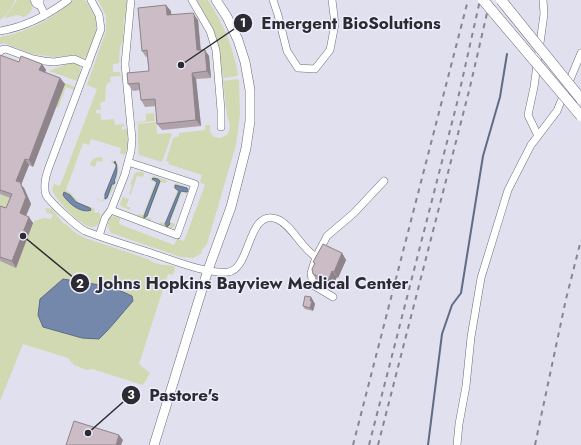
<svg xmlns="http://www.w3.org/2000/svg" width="581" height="445" viewBox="0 0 581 445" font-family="Jost,sans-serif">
<rect width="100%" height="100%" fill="#e1e0ef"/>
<path fill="#d1d9b3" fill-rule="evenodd" d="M 0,0 L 15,0 C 12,7 6,16 0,20 Z
M 17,0 L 30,0 C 34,8 32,13 24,17 L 17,15 L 6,18 L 5,17 Z
M 74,0 L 85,0 C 103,25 97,28 87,55 L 84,58 L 75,55 L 55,57 L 32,54 L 4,43 L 0,44 L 0,37 C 29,32 52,19 74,0 Z
M 98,0 L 127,0 L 126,15 L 124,19 L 123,41 L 120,47 L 119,63 L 113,64 L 113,72 L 120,72 L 121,77 L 119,76 L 110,77 L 111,82 L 108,83 L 106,85 L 105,101 L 100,103 L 101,110 L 96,110 L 96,113 L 101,114 L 101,120 L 114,119 L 115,125 L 125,124 L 124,126 L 121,128 L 123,130 L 127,128 L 128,143 L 126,153 L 123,155 L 120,153 L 121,148 L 91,139 L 89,145 L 83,143 L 66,190 L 72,194 L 73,196 L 81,204 L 74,201 L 70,195 L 63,195 C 68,204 77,209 87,212 L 82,204 L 94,208 L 95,213 L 99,212 C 101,217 101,220 98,224 C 90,238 54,199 52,189 L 54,184 L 60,186 L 97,89 L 87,85 L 106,31 L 106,16 Z
M 197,0 L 208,0 C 223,23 233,47 238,74 L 237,76 L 223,78 L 217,40 L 214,30 Z
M 72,62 L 78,64 L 81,68 L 77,81 L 49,71 Z
M 237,79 L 239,80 L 240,114 L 236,145 L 207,244 L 201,251 L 202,253 L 193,258 L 181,257 L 111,233 C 108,229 107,223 110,218 L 115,216 L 120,218 L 119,224 L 174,245 L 177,239 L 184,241 L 205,185 L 200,182 L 202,175 L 168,164 L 169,162 L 166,161 L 173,138 L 179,136 L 179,133 L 205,130 L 205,125 L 210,125 L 210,132 L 214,137 L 221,138 L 222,137 L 227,135 L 229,131 L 230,126 L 227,115 L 223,81 Z
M 65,83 L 75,87 L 74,90 L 66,87 L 58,108 L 56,107 Z
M 154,113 L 155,121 L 136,123 L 136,122 L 146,121 L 146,114 Z
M 156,122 L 157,134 L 170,133 L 172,134 L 162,162 L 139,155 C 138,151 138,131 138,124 Z
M 101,157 L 103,158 L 102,162 L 97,161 L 95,167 L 90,165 C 91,159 96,157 101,157 Z
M 112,160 L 118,164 C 121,172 109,209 97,200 L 97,199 L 99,199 L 98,201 L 100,201 L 103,200 L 116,165 L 111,162 Z
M 137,172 L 143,172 L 144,174 L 143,177 L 137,176 L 131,194 L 129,194 L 132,185 L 130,184 L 134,176 L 133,175 Z
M 153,176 L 166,180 L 167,182 L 165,183 L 161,182 L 147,217 L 152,219 L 150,221 L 138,217 L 137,215 L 138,214 L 143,215 L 155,183 L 150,180 ZM 153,181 L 160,181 L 147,216 L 144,216 L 156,185 L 157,182 Z
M 176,183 L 189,188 L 187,194 L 182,192 L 170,222 L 175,224 L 175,226 L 170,229 L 159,224 L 161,222 L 165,223 L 177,191 L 173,188 ZM 178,185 L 187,188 L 187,192 L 181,191 L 180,193 L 169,222 L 165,224 L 179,190 L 175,188 Z
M 0,194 L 16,201 L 11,214 L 0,210 Z
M 123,197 L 129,199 L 126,206 L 131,208 L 130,210 L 121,206 L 120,204 Z
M 45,208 L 52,209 L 63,223 L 67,225 L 74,232 L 85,238 L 148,259 C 154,265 166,265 174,266 L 175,269 L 173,275 L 168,274 L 139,364 L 150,373 L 143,385 L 92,369 L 87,370 L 74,365 L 68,358 L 23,344 L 0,401 L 0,261 L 16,267 L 34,221 L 44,218 L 50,219 L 53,216 L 51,214 L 47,213 Z"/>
<path fill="#7388aa" stroke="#5e6c86" d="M 115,161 C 118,167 117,174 114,181 L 115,182 L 114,184 L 112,184 L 107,198 L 105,199 L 105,194 L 116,167 L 116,164 L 114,163 Z
M 153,178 L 158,179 L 160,181 L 147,216 L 144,218 L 144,216 L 156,185 L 157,182 L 152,179 Z
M 175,185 L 187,188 L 188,190 L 187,192 L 181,191 L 180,193 L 169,222 L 170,224 L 167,227 L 165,224 L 179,191 L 175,188 Z
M 64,192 L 70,195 L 76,202 L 90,208 L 91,210 C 81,214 68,203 63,195 Z
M 63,279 L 112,287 L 132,296 L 133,301 C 122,313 111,328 99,339 L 82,338 L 43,327 L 38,315 L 40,299 Z"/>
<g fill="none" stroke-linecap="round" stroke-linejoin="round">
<path stroke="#5e6c86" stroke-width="2" d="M 428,445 L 442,334 L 452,305 L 461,293 L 483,156 L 500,97 L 507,54"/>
<defs>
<path id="minor" d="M 34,0 L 36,4 L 40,5
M 40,0 L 40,5 L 45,15
M 91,0 L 99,15 L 101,29 L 49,167 C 46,175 43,186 46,195 C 50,202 77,227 85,231 C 106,239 129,246 151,253 C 172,260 206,274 228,272 C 251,270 247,208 277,219 C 292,225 301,248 316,257 L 311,273 L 313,285 L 333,297
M 192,0 L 210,31 L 216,50 L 221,110 L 221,127
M 273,0 L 278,15 L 287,51 L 298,68 L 315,69 L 330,50 L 335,24 L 332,0
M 0,31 C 25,27 48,15 68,0
M 0,52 L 1,50 L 6,49 L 33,59 L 44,61 L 54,62 L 74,59 L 88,65
M 538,136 L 528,115 L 534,87 L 544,14 L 543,0
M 111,210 L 177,235 L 195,184 L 128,162
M 99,236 L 105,218 L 111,210 L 125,174 L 131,151 L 132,139 L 125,64 L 131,0
M 316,257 L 327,236 L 354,213 L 384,181
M 457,445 L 459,424 L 466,386 L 471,337 L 481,278 L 508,190 L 531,145 L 557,111 L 581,53"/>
<path id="major" d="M 154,445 L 208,270 L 231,207 L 246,148 L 250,121 L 250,90 L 245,62 L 238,40 L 227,17 L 216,0"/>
</defs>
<use href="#minor" stroke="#6d6c7a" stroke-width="8"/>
<use href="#major" stroke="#6d6c7a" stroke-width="10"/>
<use href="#minor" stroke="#fff" stroke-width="7"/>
<use href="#major" stroke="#fff" stroke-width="9"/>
<path stroke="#878690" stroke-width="2" stroke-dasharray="5 5" stroke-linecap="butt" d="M 353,445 L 468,0
M 369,445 L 457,103 L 480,0
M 378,445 L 470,87 L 490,0
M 535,445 L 566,299 L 581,240"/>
<defs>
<path id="highway-bridge" d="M 483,0 L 581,116
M 501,0 L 581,99"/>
</defs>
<use href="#highway-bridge" stroke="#6d6c7a" stroke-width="11" stroke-linecap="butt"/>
<use href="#highway-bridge" stroke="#fff" stroke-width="10"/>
</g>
<path fill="#afa2a9" d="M 171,11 L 171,15 L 198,20 L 201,50 L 209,56 L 211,78 L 196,79 L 201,126 L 162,130 L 157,124 L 156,106 L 145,107 L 141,100 L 140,90 L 133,91 L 128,84 L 149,71 L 147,57 L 146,57 L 142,51 Z
M 0,55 L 19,62 L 42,64 L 46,70 L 45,72 L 60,78 L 65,84 L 33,167 L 29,165 L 21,185 L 24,188 L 31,204 L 26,216 L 33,223 L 16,268 L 0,261 L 0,206 L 6,208 L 10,198 L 0,194 Z
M 342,253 L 346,260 L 338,278 L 337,277 L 332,287 L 317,281 L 313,274 Z
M 311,297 L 315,304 L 313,311 L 305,309 L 303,306 Z"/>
<path fill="#8e848a" d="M 166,5 L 171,11 L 172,21 L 167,15 Z
M 193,13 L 198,20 L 201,57 L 197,50 Z
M 205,50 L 209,56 L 211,78 L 207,71 Z
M 42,64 L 46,70 L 44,76 L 39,70 Z
M 192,73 L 196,79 L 201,126 L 196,120 Z
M 60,78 L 65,84 L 33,167 L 29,160 Z
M 25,159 L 29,165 L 21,185 L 24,188 L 31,204 L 24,220 L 20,213 L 16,181 Z
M 29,217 L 33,223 L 16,268 L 12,261 Z
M 342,253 L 346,260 L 338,278 L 334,272 Z
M 332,271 L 337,277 L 332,287 L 328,281 Z
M 311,297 L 315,304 L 313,311 L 310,308 L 310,301 Z
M 119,435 L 123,440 L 121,445 L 116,445 Z"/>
<path fill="#cbbcc5" stroke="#8e848a" d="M 166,5 L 167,15 L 193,13 L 194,14 L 197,50 L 205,50 L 207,71 L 192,73 L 196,120 L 157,124 L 155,99 L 141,100 L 139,83 L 128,84 L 127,73 L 149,71 L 147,50 L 142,51 L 138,8 Z
M 0,55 L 19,62 L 21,56 L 42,64 L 39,70 L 60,78 L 29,160 L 25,159 L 16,181 L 20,182 L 26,197 L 20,213 L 29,217 L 12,261 L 0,257 L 0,206 L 6,208 L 12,194 L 0,190 Z
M 323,244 L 342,253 L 334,272 L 332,271 L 328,281 L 313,274 L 312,269 L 315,263 L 313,262 Z
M 305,296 L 311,297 L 310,301 L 312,301 L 310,308 L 303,306 Z
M 74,421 L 119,435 L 116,445 L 66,445 Z"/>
<path fill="none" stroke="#2c2b31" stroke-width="1.5" d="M181 65L243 23M23 236L80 283M88 433L131 395"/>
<g fill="#2c2b31" stroke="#eeedfd" stroke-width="1.5">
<circle cx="181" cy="65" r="4"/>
<circle cx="23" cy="236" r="4"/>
<circle cx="88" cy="433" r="4"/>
<circle cx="243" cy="23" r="10"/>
<circle cx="80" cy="283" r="10"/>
<circle cx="131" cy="395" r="10"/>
</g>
<g font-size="12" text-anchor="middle" font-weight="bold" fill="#fff">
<text x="243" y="27">1</text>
<text x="80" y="288">2</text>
<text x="131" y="399">3</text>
</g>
<g font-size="17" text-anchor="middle" font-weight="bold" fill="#2c2b31" stroke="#eeedfd" stroke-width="3" stroke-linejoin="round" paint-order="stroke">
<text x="351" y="29">Emergent BioSolutions</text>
<text x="253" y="289">Johns Hopkins Bayview Medical Center</text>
<text x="184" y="401">Pastore's</text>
</g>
</svg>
